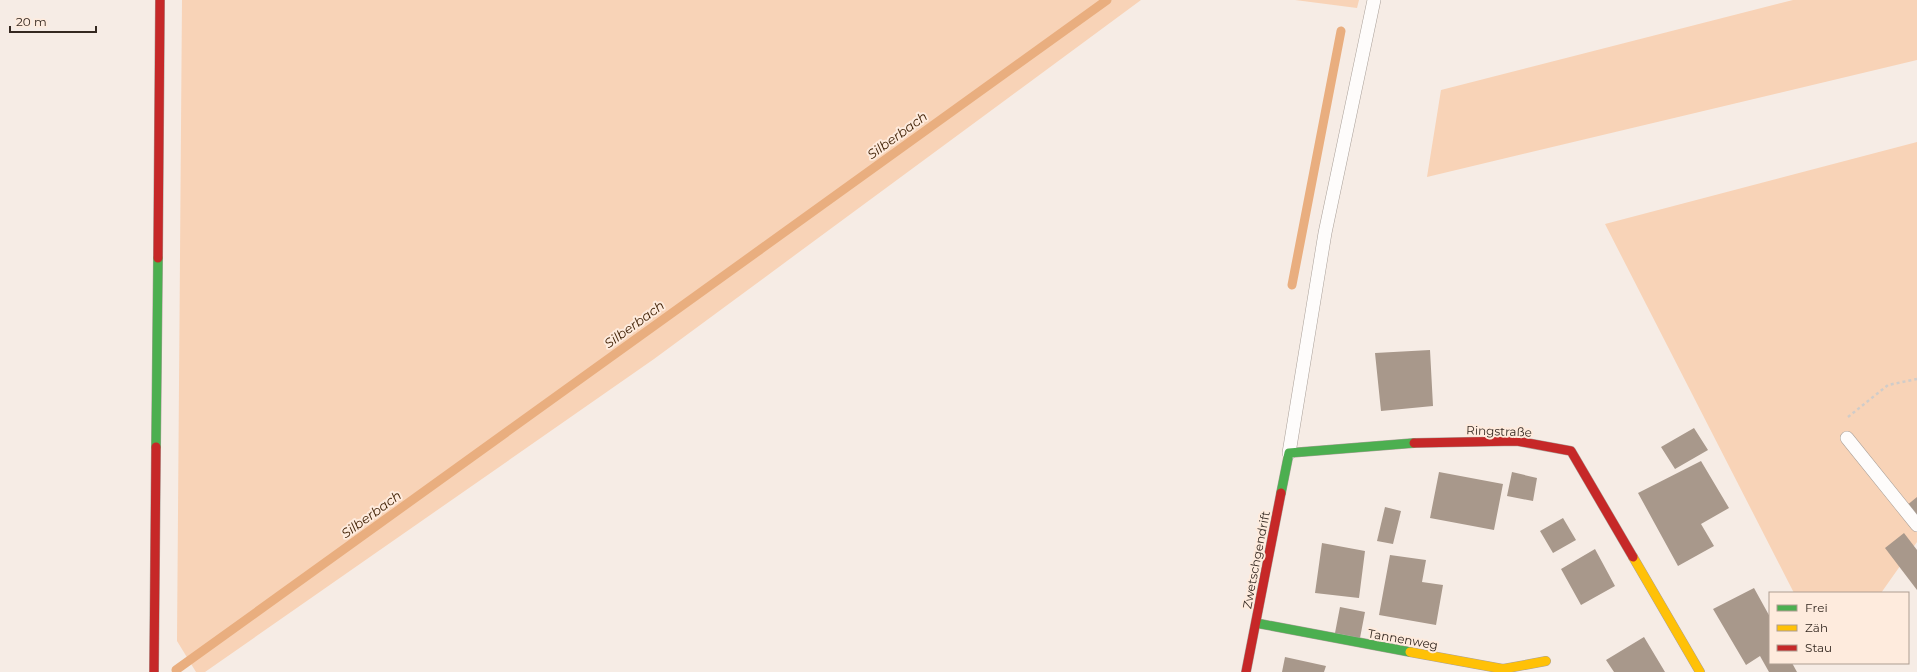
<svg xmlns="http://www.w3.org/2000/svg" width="1917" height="672" viewBox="0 0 1917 672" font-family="Montserrat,sans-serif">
<rect width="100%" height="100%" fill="#f6ece5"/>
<path fill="#f8d3b7" d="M 182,0 L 1141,0 L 654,359 L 205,672 L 196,672 L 177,641 Z
M 1295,0 L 1359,0 L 1357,8 Z
M 1793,0 L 1917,0 L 1917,60 L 1427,177 L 1441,90 Z
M 1917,142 L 1917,542 L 1881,593 L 1794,593 L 1605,224 Z"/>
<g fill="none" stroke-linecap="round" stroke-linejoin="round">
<path stroke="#e9ae7f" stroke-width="9" d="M 1292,285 L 1341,31
M 176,670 L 1107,0"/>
</g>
<path fill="#a8988b" d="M 1430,350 L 1433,406 L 1381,411 L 1375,353 Z
M 1694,428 L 1708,450 L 1675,469 L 1661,447 Z
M 1701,461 L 1729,508 L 1701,524 L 1714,546 L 1678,566 L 1638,493 Z
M 1439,472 L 1503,484 L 1494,530 L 1430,518 Z
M 1512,472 L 1537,478 L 1533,501 L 1507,496 Z
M 1917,497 L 1917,520 L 1906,506 Z
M 1385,507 L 1401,511 L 1393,544 L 1377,541 Z
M 1563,518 L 1576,540 L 1553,553 L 1540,531 Z
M 1904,533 L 1917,550 L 1917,590 L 1885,548 Z
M 1322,543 L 1365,551 L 1359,598 L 1315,593 Z
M 1595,549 L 1615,586 L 1581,605 L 1561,569 Z
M 1390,555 L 1426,560 L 1422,582 L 1443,585 L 1436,625 L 1379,615 Z
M 1754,588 L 1770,617 L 1770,663 L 1792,663 L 1797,672 L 1769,672 L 1760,656 L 1746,665 L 1713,609 Z
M 1340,607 L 1365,612 L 1360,638 L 1335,633 Z
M 1644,637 L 1665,672 L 1614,672 L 1606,660 Z
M 1285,657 L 1326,666 L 1324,672 L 1282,672 Z"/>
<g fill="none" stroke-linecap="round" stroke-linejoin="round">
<defs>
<path id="lane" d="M 1847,438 L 1917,525
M 1289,453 L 1325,233 L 1374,0"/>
<path id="fast" d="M 156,447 L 158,258
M 1281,493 L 1289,453 L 1414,443
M 1256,623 L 1410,652"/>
<path id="slow" d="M 1633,557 L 1700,672
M 1410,652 L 1503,669 L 1546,661"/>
<path id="jam" d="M 158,258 L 160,0
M 1414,443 L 1517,441 L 1571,451 L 1633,557
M 154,672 L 156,447
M 1246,672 L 1281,493"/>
</defs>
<use href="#lane" stroke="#aaa099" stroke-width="14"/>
<use href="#fast" stroke="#aaa099" stroke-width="10"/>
<use href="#slow" stroke="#aaa099" stroke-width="10"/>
<use href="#jam" stroke="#aaa099" stroke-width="10"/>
<path stroke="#d0ccc9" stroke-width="2.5" stroke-dasharray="3 3" stroke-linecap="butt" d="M 1848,417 L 1888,385 L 1917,379"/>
<use href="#lane" stroke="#fefcfb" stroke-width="13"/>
<use href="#fast" stroke="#4caf50" stroke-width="9"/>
<use href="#slow" stroke="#ffc107" stroke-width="9"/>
<use href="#jam" stroke="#c62828" stroke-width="9"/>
</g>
<g text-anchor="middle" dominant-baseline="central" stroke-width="4" stroke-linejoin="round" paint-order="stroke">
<g font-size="12" fill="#342820" stroke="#feebdd">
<text transform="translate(1499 431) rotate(2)">Ringstraße</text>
<text transform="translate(1256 560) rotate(-79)">Zwetschgendrift</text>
<text transform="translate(1403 639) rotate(10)">Tannenweg</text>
</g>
<g font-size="13" font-style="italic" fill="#432307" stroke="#feebdd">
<text transform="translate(897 135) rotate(-36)">Silberbach</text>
<text transform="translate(634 324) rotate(-36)">Silberbach</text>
<text transform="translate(371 514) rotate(-36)">Silberbach</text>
</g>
</g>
<rect x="1769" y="592" width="140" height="72" fill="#feebdd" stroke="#ad9d91"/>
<rect x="1777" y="605" width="20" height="6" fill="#4caf50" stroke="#ad9d91"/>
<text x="1805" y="612" font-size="12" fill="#342820">Frei</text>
<rect x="1777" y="625" width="20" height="6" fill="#ffc107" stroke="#ad9d91"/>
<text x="1805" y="632" font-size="12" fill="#342820">Zäh</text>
<rect x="1777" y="645" width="20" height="6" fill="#c62828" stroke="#ad9d91"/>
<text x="1805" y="652" font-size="12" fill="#342820">Stau</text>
<path d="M10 26v6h86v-6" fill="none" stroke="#342820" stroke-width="2"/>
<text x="16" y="26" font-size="12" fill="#342820" stroke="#feebdd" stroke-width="3" paint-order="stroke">20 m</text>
</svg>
